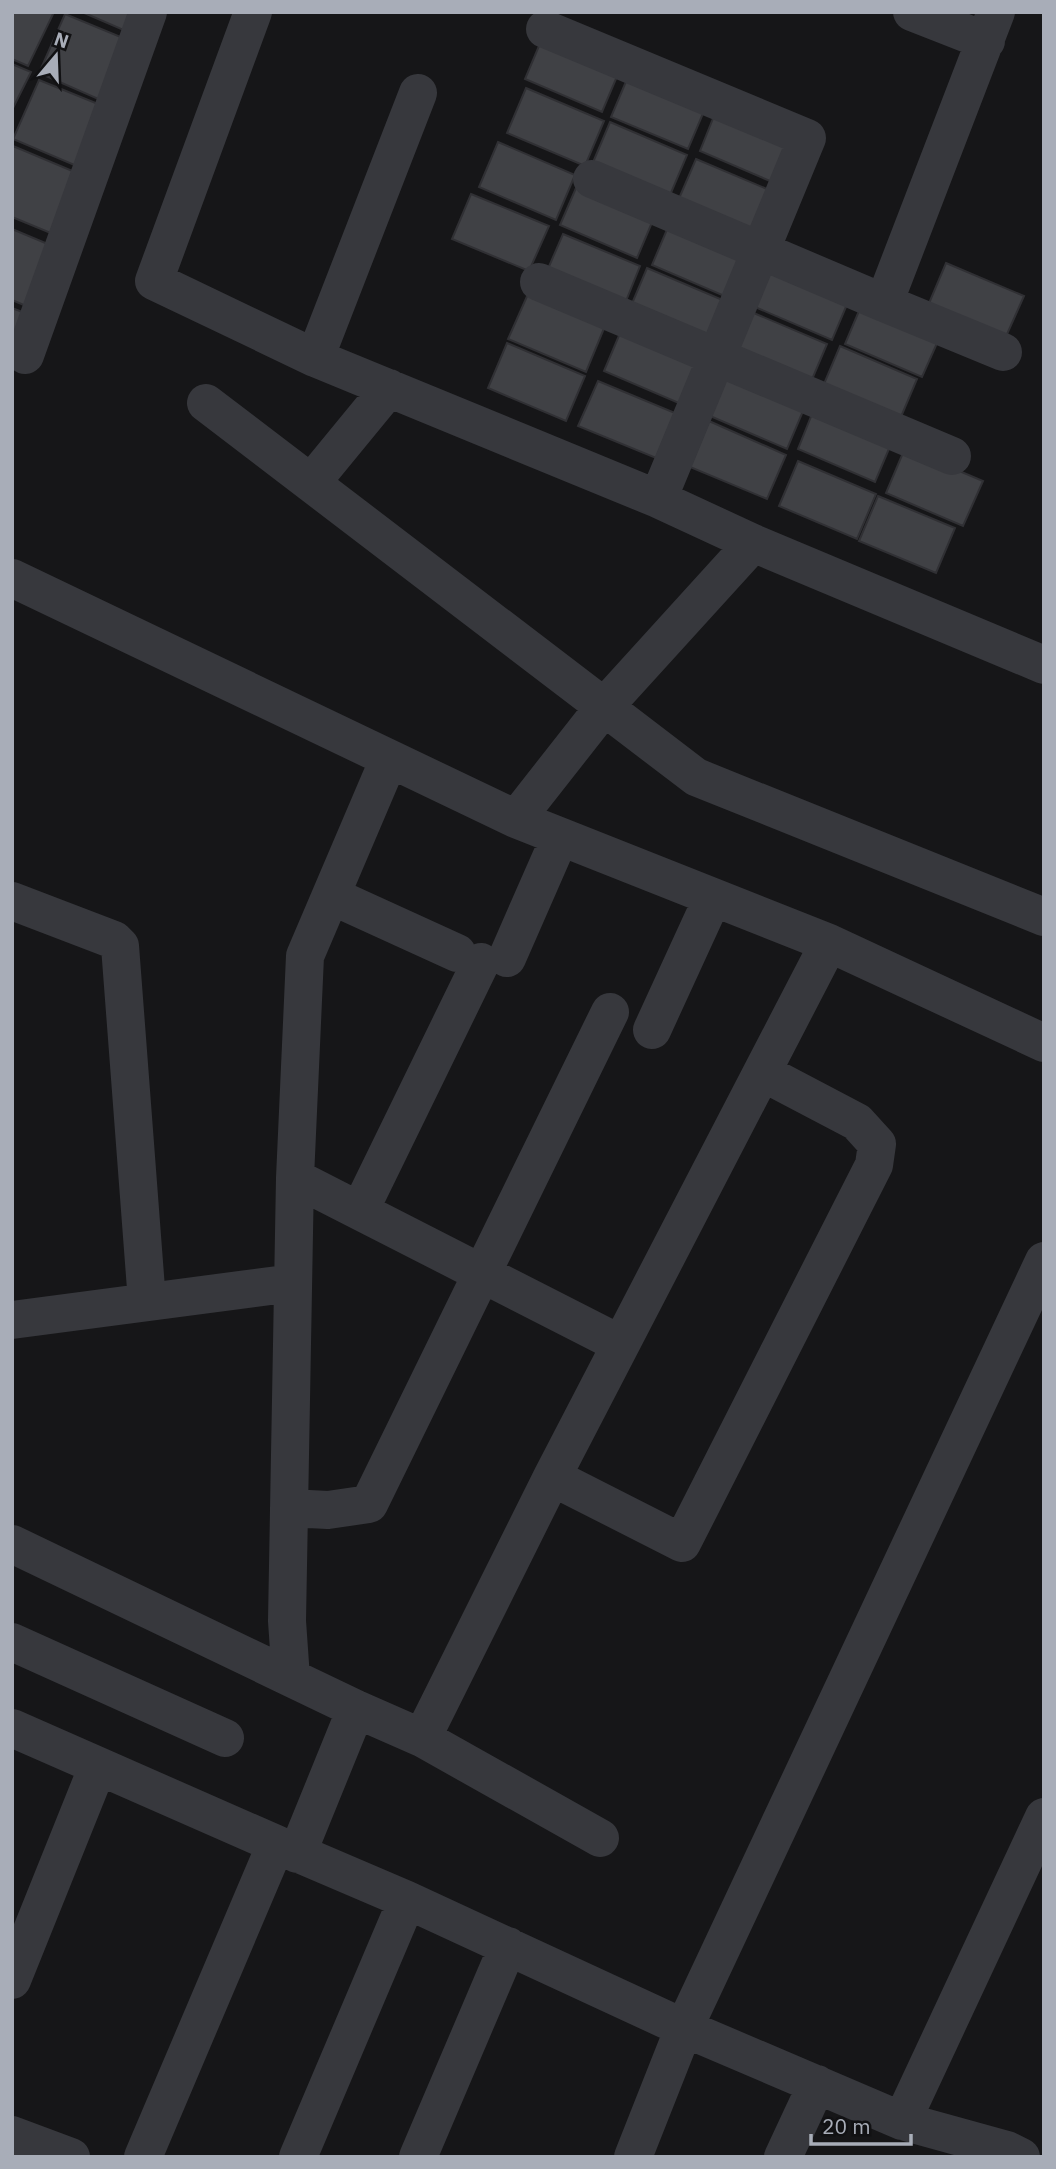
<svg xmlns="http://www.w3.org/2000/svg" width="1056" height="2169" viewBox="0 0 1056 2169" font-family="'IBM Plex Sans',sans-serif">
<rect width="100%" height="100%" fill="#161618"/>
<path fill="#404145" stroke="#303034" stroke-width="2" d="M 12,12 L 54,12 L 28,66 L 12,59 Z
M 82,12 L 134,12 L 128,32 Z
M 65,14 L 128,40 L 105,102 L 39,73 Z
M 544,34 L 621,67 L 602,112 L 525,79 Z
M 12,64 L 31,72 L 12,110 Z
M 630,72 L 707,104 L 688,149 L 611,117 Z
M 39,80 L 108,108 L 79,167 L 13,139 Z
M 526,88 L 604,121 L 585,166 L 507,133 Z
M 718,106 L 796,139 L 777,184 L 700,151 Z
M 610,122 L 687,155 L 668,200 L 591,167 Z
M 498,142 L 575,175 L 556,220 L 479,187 Z
M 13,146 L 82,175 L 53,234 L 12,217 Z
M 696,159 L 774,192 L 754,236 L 677,203 Z
M 579,181 L 656,213 L 637,258 L 560,225 Z
M 471,194 L 549,226 L 529,271 L 452,239 Z
M 671,220 L 748,253 L 729,298 L 652,265 Z
M 12,229 L 55,247 L 26,306 L 12,300 Z
M 563,234 L 640,266 L 622,311 L 544,278 Z
M 774,262 L 851,295 L 832,340 L 755,307 Z
M 946,263 L 1024,296 L 1004,341 L 927,308 Z
M 647,268 L 725,301 L 705,346 L 628,313 Z
M 528,294 L 605,326 L 586,372 L 508,339 Z
M 864,299 L 942,332 L 922,377 L 845,344 Z
M 12,308 L 25,313 L 12,339 Z
M 749,311 L 827,344 L 808,389 L 730,355 Z
M 623,326 L 701,359 L 681,404 L 604,371 Z
M 507,343 L 585,376 L 566,421 L 488,388 Z
M 840,346 L 917,379 L 898,424 L 821,391 Z
M 729,371 L 806,404 L 787,449 L 710,416 Z
M 598,381 L 675,413 L 656,458 L 578,426 Z
M 816,404 L 894,437 L 875,482 L 798,449 Z
M 709,421 L 786,455 L 767,499 L 690,467 Z
M 905,448 L 983,481 L 963,526 L 886,493 Z
M 798,461 L 876,494 L 857,539 L 779,506 Z
M 878,496 L 955,528 L 936,573 L 859,541 Z"/>
<g fill="none" stroke-linecap="round" stroke-linejoin="round">
<path stroke="#37383d" stroke-width="38" d="M 253,12 L 154,281 L 315,358 L 658,499 L 753,543 L 1044,665
M 912,12 L 986,41
M 996,12 L 884,303 L 1003,352
M 545,29 L 807,138 L 658,499
M 592,179 L 884,303
M 539,282 L 952,456
M 25,355 L 148,12
M 315,358 L 418,93
M 206,403 L 696,777 L 1044,917
M 311,483 L 389,388
M 12,578 L 516,819 L 829,943 L 1044,1043
M 516,819 L 604,707 L 753,543
M 332,896 L 457,953
M 12,901 L 114,940 L 120,946 L 147,1302
M 507,958 L 560,837
M 652,1030 L 713,897
M 295,1178 L 620,1344
M 360,1210 L 481,962
M 12,1320 L 293,1283
M 552,1477 L 682,1543 L 874,1165 L 877,1144 L 857,1122 L 762,1072
M 289,1508 L 328,1510 L 369,1504 L 610,1012
M 12,1544 L 356,1709 L 422,1738 L 600,1838
M 12,1642 L 225,1738
M 291,1678 L 287,1621 L 295,1178 L 305,956 L 389,759
M 12,1728 L 276,1844
M 422,1738 L 552,1477 L 829,943
M 297,1854 L 356,1709
M 12,1980 L 98,1766
M 902,2121 L 1044,1817
M 12,2135 L 71,2157
M 143,2157 L 276,1844 L 407,1900 L 684,2028 L 902,2121 L 1007,2150 L 1021,2157
M 298,2157 L 407,1900
M 418,2157 L 508,1946
M 633,2157 L 684,2028 L 1044,1261
M 783,2157 L 817,2084"/>
</g>
<rect width="1056" height="2169" fill="none" stroke="#a8adb8" stroke-width="28"/>
<g transform="translate(56 56) rotate(19)" stroke="#111113" stroke-width="5" paint-order="stroke">
<path d="M0-5L12 26L0 18L-12 26Z" fill="#a8adb8"/>
<text y="-10" font-size="19" font-weight="bold" text-anchor="middle" fill="#a8adb8">N</text>
</g>
<path d="M811 2134v10h100v-10" fill="none" stroke="#a8adb8" stroke-width="3.5"/>
<text x="822" y="2134" font-size="21" fill="#a8adb8" stroke="#111113" stroke-width="5" paint-order="stroke">20 m</text>
</svg>
